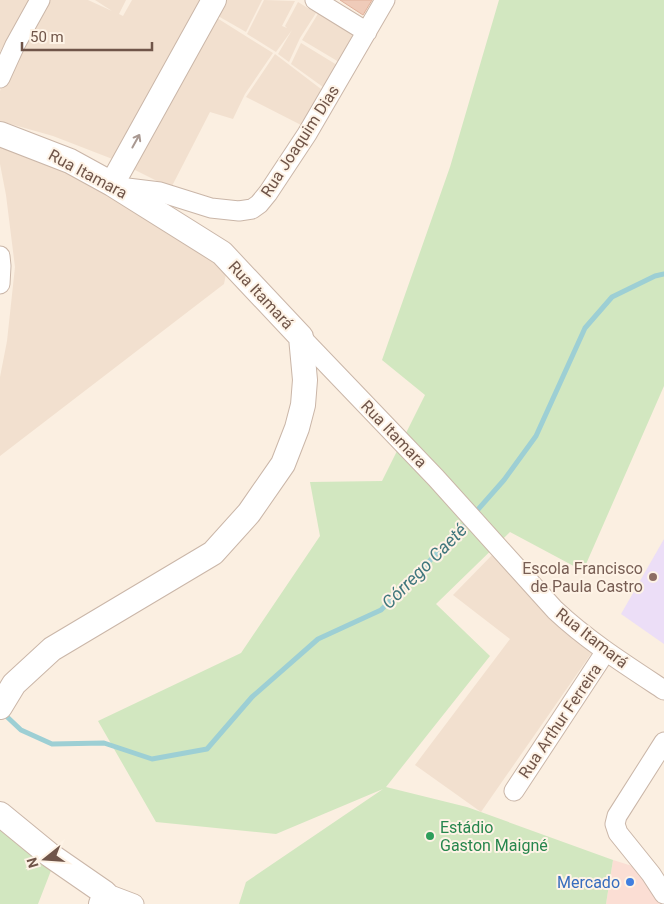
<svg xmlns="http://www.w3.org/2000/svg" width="664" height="904" viewBox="0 0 664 904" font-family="Roboto,sans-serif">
<rect width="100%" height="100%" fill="#fbefe1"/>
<path fill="#f2e0cf" d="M 0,0 L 29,0 L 0,52 Z
M 49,0 L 88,0 L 112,11 L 95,0 L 126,0 L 119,14 L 123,16 L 132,0 L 204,0 L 115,160 L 53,136 L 0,121 L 0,91 L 18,45 Z
M 227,0 L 262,0 L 246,32 L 218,16 Z
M 264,0 L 295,1 L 282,26 L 287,28 L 285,26 L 298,2 L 316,13 L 300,38 L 289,62 L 278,54 L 292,30 L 276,52 L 247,34 Z
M 319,12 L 354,34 L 339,62 L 302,40 Z
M 217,18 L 273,53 L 245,94 L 233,119 L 210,112 L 171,188 L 133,169 Z
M 301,43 L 337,65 L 323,87 L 291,64 Z
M 275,54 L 321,89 L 303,126 L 246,97 Z
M 0,144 L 56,160 L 217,263 L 226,274 L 224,284 L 0,456 L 0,377 L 7,341 L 15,267 L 6,195 L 0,164 Z
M 494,553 L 593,651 L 481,812 L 415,765 L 510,639 L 453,595 Z"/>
<path fill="#fbded4" d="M 613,860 L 642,869 L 661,904 L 606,904 Z"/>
<path fill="#ecdef7" d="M 664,539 L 664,644 L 621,614 Z"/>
<path fill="#d2e7c0" d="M 499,0 L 664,0 L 664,386 L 583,571 L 510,532 L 436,604 L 490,656 L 386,787 L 467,807 L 613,860 L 606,904 L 239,904 L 246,882 L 383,789 L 276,834 L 156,822 L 98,721 L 241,653 L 320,536 L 310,482 L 382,481 L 425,395 L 382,360 L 450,167 Z
M 0,822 L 52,868 L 38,904 L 0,904 Z"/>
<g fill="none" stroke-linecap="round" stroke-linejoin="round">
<path stroke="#9dcfd4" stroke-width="5" d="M 474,514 L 504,480 L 536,436 L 585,328 L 612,297 L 655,276 L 664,274
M 3,713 L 21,730 L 52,744 L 104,743 L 152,759 L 207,749 L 252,697 L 318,639 L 381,610 L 469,521"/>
</g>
<path fill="#efcbb9" stroke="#e1b19b" d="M 340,0 L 372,0 L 363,15 Z"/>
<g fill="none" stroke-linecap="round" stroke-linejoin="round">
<defs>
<path id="minor" d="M 315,0 L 367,32
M 0,78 L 15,45 L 40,0
M 119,187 L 160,192 L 211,208 L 239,211 L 252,209 L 259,204 L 268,193 L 307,134 L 385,0
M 0,256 L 1,266 L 0,284
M 301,337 L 436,478 L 555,610 C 588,641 626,665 664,690
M 664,742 L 617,816 L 615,824 L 618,833 L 651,874 L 664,894
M 514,791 L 606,651
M 105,893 L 134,904"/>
<path id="tertiary" d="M 0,134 L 70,161 L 112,184 L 222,253 L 301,337 L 305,380 L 303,405 L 297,428 L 283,464 L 249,513 L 213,553 L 52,649 L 14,684 L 0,707
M 112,184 L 214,0
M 0,814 L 50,855 L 105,893 L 101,904"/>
</defs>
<use href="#minor" stroke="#cab6a8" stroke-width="21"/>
<use href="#tertiary" stroke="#cab6a8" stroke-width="26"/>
<use href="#minor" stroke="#fff" stroke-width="19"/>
<use href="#tertiary" stroke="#fff" stroke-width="24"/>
</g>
<defs><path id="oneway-shaft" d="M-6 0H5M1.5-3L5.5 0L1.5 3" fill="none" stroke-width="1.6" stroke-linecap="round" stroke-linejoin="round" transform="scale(1.25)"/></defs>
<use stroke="#a99992" href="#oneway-shaft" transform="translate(136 141) rotate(-61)"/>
<circle fill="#8d6e63" stroke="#fef3e6" stroke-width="2" cx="653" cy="577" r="5"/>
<circle fill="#2e9e5b" stroke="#fef3e6" stroke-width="2" cx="430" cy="836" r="5"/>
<circle fill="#3f7fe0" stroke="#fef3e6" stroke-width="2" cx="630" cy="882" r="5"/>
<g text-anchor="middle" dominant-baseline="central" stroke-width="4" stroke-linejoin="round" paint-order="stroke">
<g font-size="16" fill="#705549" stroke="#fef3e6">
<text transform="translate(300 141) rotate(-57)">Rua Joaquim Dias</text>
<text transform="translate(88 174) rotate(28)">Rua Itamara</text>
<text transform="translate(261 295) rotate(47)">Rua Itamará</text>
<text transform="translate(394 434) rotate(46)">Rua Itamara</text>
<text transform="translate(592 638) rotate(38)">Rua Itamará</text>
<text transform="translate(560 721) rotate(-56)">Rua Arthur Ferreira</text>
</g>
<g font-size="16" fill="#785e54" stroke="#fef3e6" text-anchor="end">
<text x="643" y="568">Escola Francisco<tspan x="643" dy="18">de Paula Castro</tspan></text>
</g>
<g font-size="16" fill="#27864d" stroke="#fef3e6" text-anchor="start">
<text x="440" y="827">Estádio<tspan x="440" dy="18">Gaston Maigné</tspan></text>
</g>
<g font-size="16" fill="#366cbe" stroke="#fef3e6" text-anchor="end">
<text x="620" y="882">Mercado</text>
</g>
<g font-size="18" font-style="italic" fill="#41777d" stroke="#fef3e6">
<text transform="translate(424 566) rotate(-45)">Córrego Caeté</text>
</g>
</g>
<g transform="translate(45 859) rotate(253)" stroke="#fef3e6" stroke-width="4" paint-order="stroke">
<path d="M0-4L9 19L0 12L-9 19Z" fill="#705549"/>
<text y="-8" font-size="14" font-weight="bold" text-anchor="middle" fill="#705549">N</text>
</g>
<path d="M22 42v8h130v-8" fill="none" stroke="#705549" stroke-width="2.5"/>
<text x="30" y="42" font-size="15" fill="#705549" stroke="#fef3e6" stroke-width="4" paint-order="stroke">50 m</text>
</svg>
